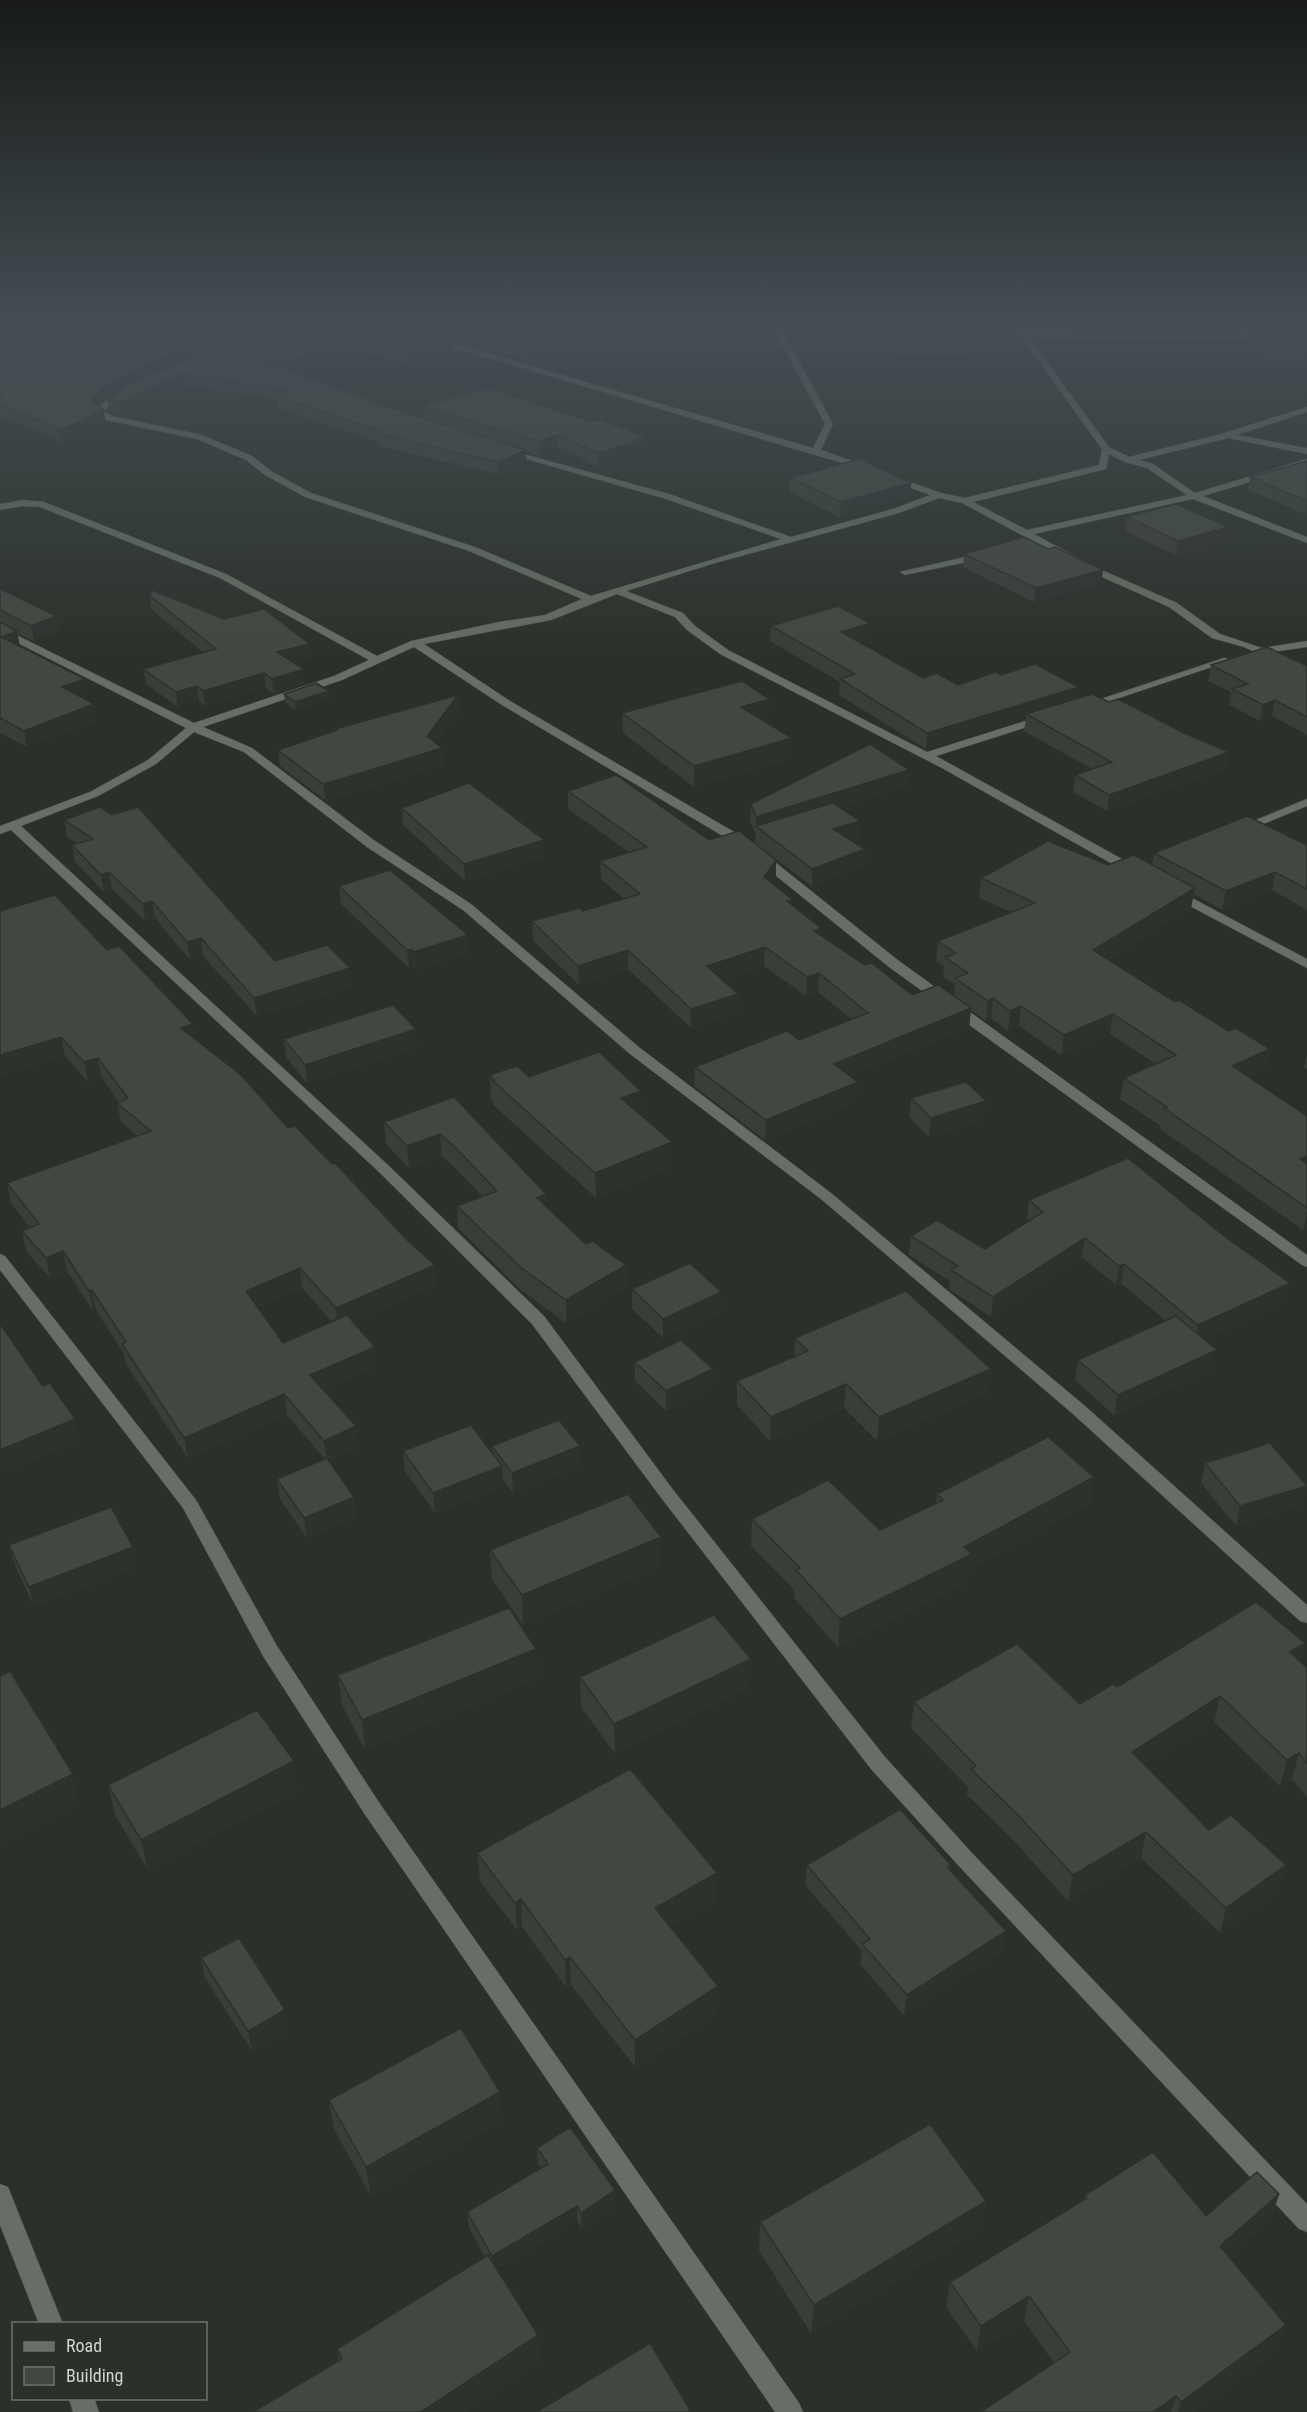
<svg xmlns="http://www.w3.org/2000/svg" width="1307" height="2412" viewBox="0 0 1307 2412" font-family="'Roboto Condensed',sans-serif">
<rect width="100%" height="100%" fill="#2b3129"/>
<g fill="none" stroke-linecap="round" stroke-linejoin="round">
<defs>
<path id="minor" d="M 770,323 L 778,323 L 833,424 L 821,450 L 869,467 L 869,471 L 431,341 L 438,339 L 813,448 L 825,424 Z
M 1011,323 L 1019,323 L 1026,333 L 1199,335 L 1307,331 L 1307,335 L 1199,339 L 1029,337 L 1109,447 L 1129,457 L 1221,434 L 1307,407 L 1307,412 L 1237,435 L 1307,448 L 1307,454 L 1228,438 L 1139,460 L 1153,464 L 1195,493 L 1307,459 L 1307,465 L 1203,496 L 1307,537 L 1307,543 L 1193,499 L 1034,534 L 1097,568 L 1177,603 L 1220,634 L 1262,648 L 1307,641 L 1307,647 L 1272,652 L 1307,669 L 1307,676 L 1244,647 L 1212,638 L 1169,607 L 1091,572 L 962,503 L 939,498 L 899,513 L 715,563 L 626,591 L 683,613 L 695,626 L 728,650 L 927,752 L 1038,717 L 1046,717 L 1046,721 L 936,756 L 1140,869 L 1140,875 L 1132,875 L 942,768 L 720,654 L 687,630 L 675,617 L 617,594 L 551,620 L 424,644 L 510,701 L 746,839 L 899,961 L 1307,1255 L 1307,1267 L 1302,1265 L 889,967 L 738,845 L 502,705 L 414,647 L 342,680 L 203,727 L 252,748 L 375,841 L 471,904 L 640,1048 L 831,1193 L 1085,1406 L 1307,1605 L 1307,1623 L 1300,1621 L 1073,1414 L 821,1199 L 630,1054 L 463,910 L 367,847 L 244,752 L 194,732 L 156,764 L 98,796 L 21,826 L 389,1166 L 544,1316 L 674,1491 L 885,1757 L 972,1853 L 1307,2204 L 1307,2232 L 1299,2229 L 958,1865 L 871,1769 L 662,1499 L 532,1324 L 379,1172 L 11,830 L 0,834 L 0,826 L 90,792 L 148,760 L 186,728 L 0,634 L 0,627 L 194,723 L 334,676 L 369,660 L 220,578 L 40,507 L 23,506 L 0,510 L 0,504 L 23,500 L 44,502 L 226,574 L 377,656 L 411,641 L 499,622 L 545,615 L 582,599 L 469,551 L 305,497 L 265,475 L 246,460 L 197,439 L 106,420 L 96,414 L 98,405 L 121,393 L 128,395 L 103,411 L 112,416 L 202,435 L 252,456 L 271,471 L 311,493 L 475,547 L 591,596 L 781,539 L 663,498 L 505,453 L 505,449 L 669,494 L 791,537 L 893,509 L 930,495 L 891,481 L 890,479 L 894,476 L 941,493 L 965,498 L 1099,465 L 1102,449 ZM 1109,454 L 1125,462 L 1147,468 L 1187,495 L 1027,530 L 973,502 L 1106,469 Z
M 983,553 L 988,556 L 986,558 L 905,575 L 900,572 Z
M 1224,658 L 1233,660 L 1089,708 L 1080,706 Z
M 1307,799 L 1307,806 L 1244,832 L 1240,833 L 1234,829 Z
M 1175,889 L 1307,959 L 1307,968 L 1171,896 L 1171,890 Z
M 0,1254 L 5,1256 L 196,1500 L 277,1646 L 380,1804 L 799,2403 L 803,2412 L 775,2412 L 366,1816 L 263,1656 L 183,1508 L 0,1270 Z
M 0,2184 L 8,2187 L 63,2324 L 39,2324 L 0,2225 Z
M 69,2398 L 94,2398 L 99,2412 L 73,2412 Z"/>
</defs>
<use href="#minor" stroke="#484d46" stroke-width="1"/>
<use href="#minor" fill="#676e65" fill-rule="evenodd"/>
</g>
<path fill="#393e37" fill-rule="evenodd" d="M 0,323 L 149,340 L 148,331 L 166,323 L 624,323 L 624,330 L 532,362 L 476,343 L 468,346 L 453,342 L 454,351 L 409,366 L 351,348 L 292,372 L 403,412 L 424,419 L 423,406 L 592,422 L 647,438 L 647,452 L 599,466 L 557,448 L 540,456 L 526,452 L 526,462 L 498,474 L 379,446 L 379,442 L 279,408 L 278,400 L 184,385 L 120,415 L 109,412 L 107,400 L 124,389 L 114,393 L 99,406 L 104,410 L 105,422 L 62,443 L 0,415 ZM 187,350 L 201,353 L 188,359 Z
M 877,323 L 948,323 L 967,345 L 967,355 L 894,356 Z
M 1242,323 L 1307,323 L 1307,358 L 1260,358 L 1250,339 L 1252,331 L 1246,331 Z
M 1307,461 L 1307,513 L 1305,514 L 1248,490 L 1250,477 Z
M 790,478 L 911,483 L 910,497 L 840,517 L 789,492 Z
M 1127,517 L 1226,541 L 1176,555 L 1125,531 Z
M 1048,549 L 1103,570 L 1101,584 L 1034,602 L 963,567 L 964,554 Z
M 0,589 L 57,616 L 60,631 L 34,641 L 17,633 L 20,646 L 85,679 L 88,695 L 81,697 L 94,704 L 97,721 L 27,747 L 0,733 Z
M 149,595 L 224,619 L 310,644 L 311,658 L 294,663 L 305,683 L 274,694 L 266,688 L 205,706 L 199,701 L 178,707 L 146,684 L 143,669 L 204,653 L 151,609 Z
M 870,623 L 869,639 L 859,642 L 923,678 L 958,685 L 1001,675 L 1079,687 L 1077,698 L 1227,769 L 1107,811 L 1073,792 L 1075,775 L 1092,769 L 1024,731 L 1026,718 L 926,749 L 839,695 L 840,682 L 770,641 L 771,626 Z
M 1211,665 L 1307,666 L 1307,735 L 1272,716 L 1260,721 L 1229,705 L 1231,692 L 1208,681 Z
M 329,691 L 330,699 L 295,710 L 285,702 L 284,694 Z
M 458,695 L 459,712 L 435,743 L 442,748 L 443,765 L 343,796 L 325,800 L 280,766 L 278,750 L 335,731 L 335,729 Z
M 769,699 L 768,719 L 764,720 L 792,738 L 792,759 L 694,787 L 623,733 L 622,713 Z
M 909,770 L 908,786 L 840,807 L 859,838 L 851,840 L 865,849 L 864,866 L 812,886 L 761,848 L 776,878 L 772,883 L 793,900 L 792,906 L 821,928 L 821,935 L 865,965 L 912,995 L 954,996 L 955,984 L 943,977 L 944,966 L 936,961 L 938,941 L 1011,912 L 979,898 L 981,878 L 1108,865 L 1152,865 L 1154,853 L 1307,845 L 1307,910 L 1272,890 L 1222,910 L 1194,894 L 1191,907 L 1107,959 L 1175,1002 L 1228,1031 L 1270,1049 L 1266,1069 L 1249,1077 L 1307,1116 L 1307,1228 L 1303,1230 L 1160,1129 L 1161,1126 L 1120,1099 L 1124,1078 L 1156,1064 L 1110,1034 L 1061,1055 L 1019,1026 L 1008,1031 L 991,1018 L 986,1021 L 971,1010 L 969,1027 L 850,1076 L 857,1102 L 765,1140 L 694,1086 L 695,1067 L 799,1040 L 851,1019 L 818,992 L 806,996 L 764,966 L 722,980 L 738,1013 L 691,1028 L 628,969 L 579,985 L 533,940 L 532,921 L 583,911 L 624,899 L 601,879 L 600,861 L 629,852 L 568,809 L 568,791 L 709,840 L 755,843 L 756,834 L 750,821 L 751,804 Z
M 402,808 L 544,840 L 544,857 L 465,881 L 403,825 Z
M 64,820 L 275,961 L 350,968 L 352,986 L 257,1016 L 203,956 L 190,960 L 155,918 L 145,921 L 112,889 L 104,892 L 75,862 L 72,845 L 78,844 L 67,837 Z
M 339,886 L 469,953 L 415,970 L 414,967 L 409,968 L 341,904 Z
M 107,950 L 193,1024 L 195,1039 L 288,1128 L 332,1164 L 406,1239 L 435,1265 L 436,1285 L 352,1322 L 377,1367 L 324,1390 L 356,1426 L 358,1447 L 328,1461 L 356,1517 L 307,1538 L 280,1499 L 277,1479 L 325,1459 L 287,1415 L 188,1458 L 126,1364 L 124,1354 L 96,1310 L 93,1311 L 67,1271 L 50,1278 L 26,1251 L 22,1231 L 30,1228 L 11,1203 L 7,1183 L 137,1136 L 121,1122 L 117,1103 L 119,1102 L 101,1077 L 88,1082 L 65,1056 L 0,1075 ZM 302,1288 L 332,1322 L 283,1343 L 257,1308 Z
M 284,1039 L 418,1047 L 307,1083 L 286,1057 Z
M 1307,1056 L 1307,1069 L 1304,1068 Z
M 490,1075 L 529,1077 L 641,1091 L 641,1115 L 672,1167 L 596,1198 L 493,1105 L 493,1102 L 491,1100 Z
M 454,1097 L 546,1194 L 546,1206 L 586,1244 L 626,1265 L 627,1287 L 566,1323 L 521,1290 L 458,1228 L 457,1206 L 482,1196 L 456,1169 L 442,1156 L 409,1168 L 386,1144 L 384,1122 Z
M 911,1098 L 984,1120 L 929,1137 L 909,1117 Z
M 1029,1200 L 1224,1236 L 1290,1283 L 1285,1302 L 1204,1340 L 1213,1370 L 1114,1415 L 1075,1380 L 1078,1360 L 1166,1321 L 1121,1283 L 1116,1285 L 1082,1257 L 991,1317 L 949,1289 L 950,1281 L 909,1255 L 911,1236 L 985,1249 L 1029,1221 L 1027,1219 Z
M 632,1289 L 721,1312 L 663,1338 L 632,1309 Z
M 795,1338 L 991,1369 L 988,1393 L 877,1441 L 844,1408 L 770,1441 L 737,1405 L 737,1381 L 794,1357 Z
M 635,1362 L 713,1369 L 712,1388 L 666,1411 L 635,1381 Z
M 492,1446 L 580,1446 L 580,1466 L 513,1493 L 502,1478 L 503,1486 L 435,1513 L 405,1471 L 403,1451 L 492,1454 Z
M 1205,1463 L 1303,1505 L 1236,1526 L 1201,1483 Z
M 1094,1477 L 1089,1504 L 970,1569 L 968,1582 L 838,1647 L 794,1598 L 795,1591 L 751,1546 L 752,1519 L 880,1530 L 936,1503 L 937,1494 Z
M 661,1537 L 661,1566 L 523,1625 L 492,1579 L 490,1550 Z
M 9,1545 L 133,1547 L 137,1567 L 34,1607 L 15,1565 Z
M 1305,1643 L 1300,1661 L 1307,1668 L 1307,1798 L 1292,1779 L 1280,1786 L 1214,1722 L 1145,1765 L 1209,1830 L 1286,1865 L 1278,1891 L 1220,1933 L 1141,1858 L 1068,1901 L 1014,1841 L 967,1795 L 968,1787 L 911,1728 L 914,1702 L 1080,1704 L 1117,1687 Z
M 536,1649 L 537,1679 L 365,1750 L 342,1705 L 338,1675 Z
M 751,1659 L 749,1688 L 615,1754 L 581,1707 L 580,1677 Z
M 108,1785 L 298,1791 L 148,1870 L 115,1815 Z
M 477,1853 L 716,1900 L 670,1927 L 718,2014 L 635,2067 L 571,1985 L 566,1987 L 522,1927 L 517,1930 L 480,1881 Z
M 807,1865 L 951,1865 L 950,1870 L 1003,1951 L 904,2015 L 860,1964 L 862,1951 L 805,1885 Z
M 201,1958 L 289,2030 L 252,2051 L 205,1978 Z
M 500,2092 L 502,2121 L 371,2196 L 334,2129 L 329,2100 Z
M 537,2148 L 615,2190 L 615,2206 L 582,2228 L 577,2221 L 497,2269 L 540,2363 L 339,2361 L 337,2349 L 485,2257 L 469,2228 L 467,2212 L 541,2168 L 538,2164 Z
M 1279,2194 L 1271,2219 L 1229,2256 L 1278,2350 L 1193,2412 L 981,2412 L 1054,2363 L 1024,2321 L 977,2351 L 946,2307 L 950,2282 L 1084,2200 L 1085,2195 L 1206,2216 Z
M 986,2201 L 981,2229 L 811,2333 L 759,2251 L 760,2222 Z"/>
<path fill="#2e322d" d="M 606,323 L 624,323 L 624,330 L 532,362 L 531,349 Z
M 475,332 L 476,343 L 468,346 L 467,335 Z
M 350,337 L 351,348 L 292,372 L 290,360 Z
M 453,339 L 454,351 L 409,366 L 408,354 Z
M 187,348 L 189,360 L 114,393 L 93,412 L 91,400 L 112,381 Z
M 182,374 L 184,385 L 120,415 L 118,403 Z
M 104,410 L 105,422 L 62,443 L 60,430 Z
M 557,435 L 557,448 L 540,456 L 540,442 Z
M 647,438 L 647,452 L 599,466 L 599,453 Z
M 526,450 L 526,462 L 498,474 L 498,462 Z
M 911,483 L 910,497 L 840,517 L 841,502 Z
M 1307,501 L 1307,513 L 1305,514 Z
M 1228,527 L 1226,541 L 1176,555 L 1178,541 Z
M 1103,570 L 1101,584 L 1034,602 L 1036,588 Z
M 57,616 L 60,631 L 34,641 L 31,626 Z
M 870,623 L 869,639 L 840,648 L 841,632 Z
M 17,631 L 20,647 L 1,637 Z
M 310,644 L 311,658 L 278,667 L 277,652 Z
M 304,669 L 305,683 L 274,694 L 272,679 Z
M 264,673 L 266,688 L 205,706 L 203,691 Z
M 85,679 L 88,695 L 64,703 L 62,687 Z
M 197,686 L 199,701 L 178,707 L 176,692 Z
M 1079,687 L 1077,702 L 1026,714 L 1026,718 L 926,749 L 927,733 Z
M 329,691 L 330,699 L 295,710 L 295,702 Z
M 458,695 L 459,712 L 428,752 L 427,736 Z
M 769,699 L 768,719 L 741,727 L 741,707 Z
M 1275,700 L 1272,716 L 1260,721 L 1263,705 Z
M 94,704 L 97,721 L 27,747 L 24,731 Z
M 792,738 L 792,759 L 694,787 L 694,766 Z
M 442,748 L 443,765 L 343,796 L 325,800 L 323,784 Z
M 1229,752 L 1227,769 L 1107,811 L 1109,795 Z
M 909,770 L 908,786 L 762,831 L 756,826 L 756,834 L 756,817 Z
M 860,821 L 859,838 L 832,846 L 833,829 Z
M 544,840 L 544,857 L 465,881 L 464,864 Z
M 865,849 L 864,866 L 812,886 L 812,869 Z
M 776,860 L 776,878 L 763,895 L 764,877 Z
M 109,872 L 112,889 L 104,892 L 101,875 Z
M 1275,872 L 1272,890 L 1222,910 L 1226,891 Z
M 1195,888 L 1191,907 L 1090,969 L 1093,950 Z
M 793,900 L 792,918 L 787,901 Z
M 152,901 L 155,918 L 145,921 L 143,904 Z
M 821,928 L 820,947 L 814,931 Z
M 468,935 L 469,953 L 415,970 L 413,952 Z
M 201,938 L 203,956 L 190,960 L 187,942 Z
M 765,947 L 764,966 L 707,985 L 707,966 Z
M 412,949 L 414,967 L 409,968 L 407,950 Z
M 628,950 L 628,969 L 579,985 L 578,966 Z
M 350,968 L 352,986 L 257,1016 L 254,998 Z
M 819,973 L 818,992 L 806,996 L 807,977 Z
M 738,994 L 738,1013 L 691,1028 L 691,1009 Z
M 993,998 L 991,1018 L 986,1021 L 988,1001 Z
M 1021,1006 L 1019,1026 L 1008,1031 L 1010,1011 Z
M 971,1008 L 969,1027 L 833,1083 L 834,1064 Z
M 1113,1014 L 1110,1034 L 1061,1055 L 1064,1035 Z
M 193,1024 L 196,1043 L 181,1028 Z
M 416,1029 L 418,1047 L 307,1083 L 305,1065 Z
M 61,1037 L 65,1056 L 0,1075 L 0,1055 Z
M 1270,1049 L 1266,1069 L 1229,1086 L 1232,1066 Z
M 98,1058 L 101,1077 L 88,1082 L 84,1062 Z
M 858,1082 L 857,1102 L 765,1140 L 766,1120 Z
M 641,1091 L 641,1116 L 621,1098 Z
M 986,1101 L 984,1120 L 929,1137 L 931,1118 Z
M 440,1134 L 442,1156 L 409,1168 L 407,1146 Z
M 672,1142 L 672,1167 L 596,1198 L 595,1173 Z
M 1307,1156 L 1307,1175 L 1300,1159 Z
M 546,1194 L 547,1217 L 537,1198 Z
M 1307,1212 L 1307,1228 L 1303,1230 Z
M 1085,1238 L 1082,1257 L 991,1317 L 993,1297 Z
M 63,1251 L 67,1271 L 50,1278 L 46,1258 Z
M 1124,1264 L 1121,1283 L 1116,1285 L 1119,1266 Z
M 435,1265 L 436,1285 L 338,1328 L 336,1308 Z
M 626,1265 L 627,1287 L 566,1323 L 566,1300 Z
M 300,1268 L 302,1288 L 248,1312 L 246,1291 Z
M 1290,1283 L 1285,1302 L 1195,1345 L 1198,1325 Z
M 92,1290 L 96,1310 L 93,1311 L 89,1291 Z
M 721,1292 L 721,1312 L 663,1338 L 663,1319 Z
M 375,1347 L 377,1367 L 313,1395 L 310,1375 Z
M 1217,1350 L 1213,1370 L 1114,1415 L 1118,1395 Z
M 713,1369 L 712,1388 L 666,1411 L 666,1391 Z
M 991,1369 L 988,1393 L 877,1441 L 879,1417 Z
M 846,1384 L 844,1408 L 770,1441 L 771,1417 Z
M 284,1394 L 287,1415 L 188,1458 L 184,1438 Z
M 75,1419 L 80,1441 L 0,1475 L 0,1450 Z
M 356,1426 L 358,1447 L 327,1461 L 324,1441 Z
M 580,1446 L 580,1466 L 513,1493 L 512,1473 Z
M 502,1466 L 503,1486 L 435,1513 L 433,1493 Z
M 1094,1477 L 1089,1504 L 970,1569 L 968,1582 L 838,1647 L 840,1619 L 964,1547 Z
M 1307,1486 L 1303,1505 L 1236,1526 L 1240,1506 Z
M 354,1497 L 356,1517 L 307,1538 L 304,1518 Z
M 661,1537 L 661,1566 L 523,1625 L 522,1595 Z
M 133,1547 L 137,1567 L 34,1607 L 29,1587 Z
M 1305,1643 L 1298,1668 L 1290,1652 Z
M 536,1649 L 537,1679 L 365,1750 L 362,1720 Z
M 751,1659 L 749,1688 L 615,1754 L 614,1724 Z
M 1220,1696 L 1214,1722 L 1126,1777 L 1132,1752 Z
M 1299,1753 L 1292,1779 L 1280,1786 L 1287,1760 Z
M 294,1761 L 298,1791 L 148,1870 L 141,1840 Z
M 73,1774 L 80,1804 L 0,1844 L 0,1810 Z
M 1146,1832 L 1141,1858 L 1068,1901 L 1073,1875 Z
M 1286,1865 L 1278,1891 L 1220,1933 L 1226,1908 Z
M 717,1873 L 716,1900 L 655,1936 L 655,1908 Z
M 521,1899 L 522,1927 L 517,1930 L 515,1903 Z
M 1006,1931 L 1003,1951 L 904,2015 L 907,1995 Z
M 570,1957 L 571,1985 L 566,1987 L 565,1960 Z
M 718,1986 L 718,2014 L 635,2067 L 635,2040 Z
M 285,2010 L 289,2030 L 252,2051 L 248,2031 Z
M 500,2092 L 502,2121 L 371,2196 L 366,2167 Z
M 615,2190 L 615,2206 L 582,2228 L 581,2213 Z
M 1279,2194 L 1271,2219 L 1212,2271 L 1220,2246 Z
M 986,2201 L 981,2229 L 811,2333 L 814,2305 Z
M 577,2206 L 577,2221 L 494,2271 L 492,2256 Z
M 1029,2296 L 1024,2321 L 977,2351 L 981,2326 Z
M 1286,2325 L 1278,2350 L 1193,2412 L 1178,2412 L 1181,2402 Z
M 538,2335 L 540,2363 L 466,2412 L 421,2412 Z
M 1176,2396 L 1171,2412 L 1153,2412 Z"/>
<path fill="#424840" stroke="#2e322d" stroke-width="1.5" d="M 0,323 L 65,323 L 93,328 L 187,348 L 112,381 L 91,400 L 104,410 L 60,430 L 0,403 Z
M 166,323 L 398,323 L 453,339 L 408,354 L 350,337 L 290,360 L 148,331 Z
M 427,323 L 501,323 L 467,335 Z
M 502,323 L 606,323 L 531,349 L 475,331 Z
M 883,323 L 948,323 L 967,345 L 894,346 Z
M 1307,325 L 1307,346 L 1262,345 L 1252,327 Z
M 204,352 L 275,366 L 403,412 L 526,450 L 498,462 L 378,434 L 382,432 L 278,396 L 288,391 L 182,374 L 118,403 L 107,400 L 132,383 Z
M 487,388 L 592,422 L 600,419 L 647,438 L 599,453 L 557,435 L 540,442 L 423,406 Z
M 860,459 L 911,483 L 841,502 L 790,478 Z
M 1307,461 L 1307,501 L 1250,477 Z
M 1176,504 L 1228,527 L 1178,541 L 1127,517 Z
M 1024,537 L 1048,549 L 1055,547 L 1103,570 L 1036,588 L 964,554 Z
M 0,589 L 57,616 L 31,626 L 0,610 Z
M 152,590 L 224,619 L 264,609 L 310,644 L 277,652 L 304,669 L 272,679 L 264,673 L 203,691 L 197,686 L 176,692 L 143,669 L 216,649 L 149,595 Z
M 838,606 L 870,623 L 841,632 L 923,678 L 937,673 L 958,685 L 996,672 L 1001,675 L 1035,664 L 1079,687 L 927,733 L 840,679 L 855,674 L 771,626 Z
M 0,622 L 17,631 L 1,637 L 85,679 L 62,687 L 94,704 L 24,731 L 0,718 Z
M 1267,647 L 1307,666 L 1307,717 L 1275,700 L 1263,705 L 1232,689 L 1248,684 L 1211,665 Z
M 742,681 L 769,699 L 741,707 L 792,738 L 694,766 L 622,713 Z
M 316,683 L 329,691 L 295,702 L 284,694 Z
M 1092,694 L 1109,702 L 1118,699 L 1184,733 L 1229,752 L 1109,795 L 1075,775 L 1112,762 L 1026,714 Z
M 458,695 L 427,736 L 442,748 L 341,779 L 323,784 L 278,750 L 337,730 L 335,729 Z
M 870,744 L 909,770 L 756,817 L 751,804 Z
M 616,775 L 709,840 L 739,831 L 776,860 L 764,877 L 793,900 L 787,901 L 821,928 L 814,931 L 865,965 L 872,963 L 912,995 L 938,985 L 971,1008 L 834,1064 L 858,1082 L 766,1120 L 695,1067 L 787,1031 L 799,1040 L 868,1013 L 819,973 L 807,977 L 765,947 L 707,966 L 738,994 L 691,1009 L 628,950 L 578,966 L 532,921 L 579,908 L 583,911 L 640,894 L 600,861 L 647,847 L 568,791 Z
M 469,783 L 544,840 L 464,864 L 402,808 Z
M 833,803 L 860,821 L 833,829 L 865,849 L 812,869 L 756,826 Z
M 100,807 L 112,815 L 138,807 L 275,961 L 327,945 L 350,968 L 254,998 L 201,938 L 187,942 L 152,901 L 143,904 L 109,872 L 101,875 L 72,845 L 93,839 L 64,820 Z
M 1247,816 L 1307,845 L 1307,889 L 1275,872 L 1226,891 L 1154,853 Z
M 1048,841 L 1108,865 L 1134,855 L 1195,888 L 1093,950 L 1175,1002 L 1179,1000 L 1228,1031 L 1236,1028 L 1270,1049 L 1232,1066 L 1307,1116 L 1307,1156 L 1300,1159 L 1307,1164 L 1307,1208 L 1164,1108 L 1167,1107 L 1124,1078 L 1176,1055 L 1113,1014 L 1064,1035 L 1021,1006 L 1010,1011 L 993,998 L 988,1001 L 955,978 L 968,973 L 945,957 L 956,953 L 938,941 L 1035,903 L 981,878 Z
M 390,870 L 468,935 L 413,952 L 412,949 L 407,950 L 339,886 Z
M 55,895 L 107,950 L 119,946 L 193,1024 L 181,1028 L 241,1075 L 288,1128 L 295,1126 L 332,1164 L 335,1163 L 406,1239 L 435,1265 L 336,1308 L 300,1268 L 246,1291 L 283,1343 L 347,1315 L 375,1347 L 310,1375 L 356,1426 L 324,1441 L 284,1394 L 184,1438 L 122,1344 L 126,1342 L 92,1290 L 89,1291 L 63,1251 L 46,1258 L 22,1231 L 39,1224 L 7,1183 L 151,1131 L 117,1103 L 128,1098 L 98,1058 L 84,1062 L 61,1037 L 0,1055 L 0,911 Z
M 393,1005 L 416,1029 L 305,1065 L 284,1039 Z
M 599,1052 L 641,1091 L 621,1098 L 672,1142 L 595,1173 L 492,1080 L 494,1080 L 490,1075 L 517,1066 L 529,1077 Z
M 966,1082 L 986,1101 L 931,1118 L 911,1098 Z
M 454,1097 L 546,1194 L 537,1198 L 586,1244 L 592,1241 L 626,1265 L 566,1300 L 520,1267 L 457,1206 L 497,1191 L 455,1147 L 440,1134 L 407,1146 L 384,1122 Z
M 1128,1158 L 1224,1236 L 1290,1283 L 1198,1325 L 1124,1264 L 1119,1266 L 1085,1238 L 993,1297 L 951,1270 L 958,1266 L 911,1236 L 937,1220 L 985,1249 L 1043,1212 L 1029,1200 Z
M 690,1263 L 721,1292 L 663,1319 L 632,1289 Z
M 906,1291 L 991,1369 L 879,1417 L 846,1384 L 771,1417 L 737,1381 L 808,1351 L 795,1338 Z
M 1176,1316 L 1217,1350 L 1118,1395 L 1078,1360 Z
M 0,1324 L 43,1386 L 50,1383 L 75,1419 L 0,1450 Z
M 681,1340 L 713,1369 L 666,1391 L 635,1362 Z
M 559,1420 L 580,1446 L 512,1473 L 492,1446 Z
M 471,1425 L 502,1466 L 433,1493 L 403,1451 Z
M 1048,1437 L 1094,1477 L 964,1547 L 972,1554 L 840,1619 L 796,1570 L 800,1568 L 752,1519 L 828,1480 L 880,1530 L 943,1500 L 937,1494 Z
M 1270,1443 L 1307,1486 L 1240,1506 L 1205,1463 Z
M 327,1458 L 354,1497 L 304,1518 L 277,1479 Z
M 628,1494 L 661,1537 L 522,1595 L 490,1550 Z
M 111,1507 L 133,1547 L 29,1587 L 9,1545 Z
M 1256,1602 L 1305,1643 L 1290,1652 L 1307,1668 L 1307,1763 L 1299,1753 L 1287,1760 L 1220,1696 L 1132,1752 L 1209,1830 L 1231,1815 L 1286,1865 L 1226,1908 L 1146,1832 L 1073,1875 L 1018,1815 L 971,1769 L 976,1766 L 914,1702 L 1017,1644 L 1080,1704 L 1113,1684 L 1117,1687 Z
M 509,1608 L 536,1649 L 362,1720 L 338,1675 Z
M 714,1615 L 751,1659 L 614,1724 L 580,1677 Z
M 10,1671 L 73,1774 L 0,1810 L 0,1676 Z
M 257,1710 L 294,1761 L 141,1840 L 108,1785 Z
M 630,1769 L 717,1873 L 655,1908 L 718,1986 L 635,2040 L 570,1957 L 565,1960 L 521,1899 L 515,1903 L 477,1853 Z
M 900,1809 L 951,1865 L 947,1867 L 1006,1931 L 907,1995 L 862,1944 L 870,1939 L 807,1865 Z
M 239,1938 L 285,2010 L 248,2031 L 201,1958 Z
M 461,2028 L 500,2092 L 366,2167 L 329,2100 Z
M 930,2124 L 986,2201 L 814,2305 L 760,2222 Z
M 570,2127 L 615,2190 L 581,2213 L 577,2206 L 492,2256 L 467,2212 L 548,2164 L 537,2148 Z
M 1153,2152 L 1206,2216 L 1257,2172 L 1279,2194 L 1220,2246 L 1286,2325 L 1181,2402 L 1176,2396 L 1153,2412 L 981,2412 L 1070,2352 L 1029,2296 L 981,2326 L 950,2282 L 1087,2198 L 1085,2195 Z
M 488,2255 L 538,2335 L 421,2412 L 253,2412 L 342,2359 L 337,2349 Z
M 650,2343 L 690,2410 L 687,2412 L 537,2412 Z"/>
<linearGradient id="sky" x2="0" y2="1"><stop stop-color="#181b17"/><stop offset="0.49" stop-color="#444e54"/><stop offset="1" stop-color="#444e54" stop-opacity="0"/></linearGradient>
<rect width="1307" height="661" fill="url(#sky)"/>
<rect x="12" y="2322" width="195" height="78" fill="#2b3129" stroke="#6d726b" stroke-width="1.5"/>
<rect x="24" y="2342" width="30" height="9" fill="#676e65" stroke="#6d726b" stroke-width="1.5"/>
<text x="66" y="2352" font-size="18" fill="#cfd3cd">Road</text>
<rect x="24" y="2367" width="30" height="18" fill="#424840" stroke="#6d726b" stroke-width="1.5"/>
<text x="66" y="2382" font-size="18" fill="#cfd3cd">Building</text>
</svg>
